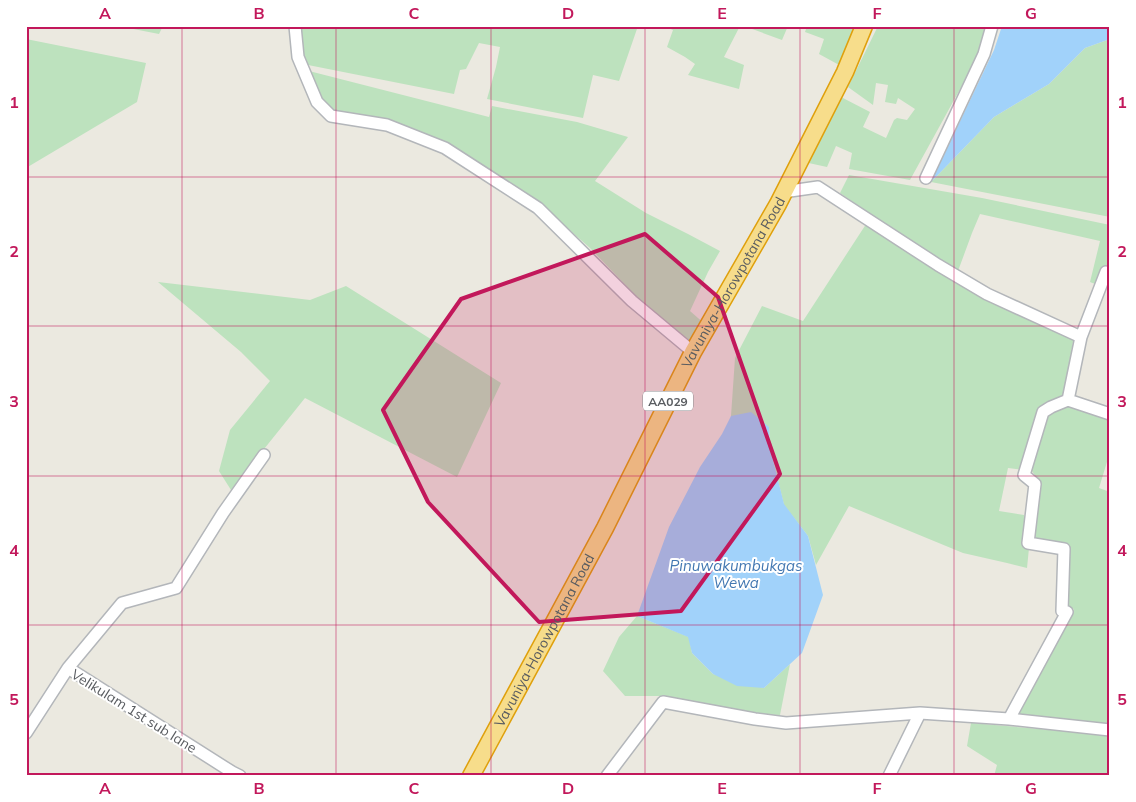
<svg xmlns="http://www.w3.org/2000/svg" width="1136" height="802" viewBox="0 0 1136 802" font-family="Mulish,sans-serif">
<rect width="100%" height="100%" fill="#ebe9e0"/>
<path fill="#bde2be" d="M 118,26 L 163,26 L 159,34 Z
M 298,26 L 638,26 L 619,81 L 593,75 L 583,118 L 487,99 L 496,67 L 500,47 L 479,43 L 466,69 L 460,70 L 454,94 L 303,64 Z
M 664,26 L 740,26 L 724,57 L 744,65 L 739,89 L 688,75 L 695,64 L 685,57 L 667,47 L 673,30 Z
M 744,26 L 788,26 L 782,40 Z
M 807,26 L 858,26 L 841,66 L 819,54 L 824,39 L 805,32 Z
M 878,26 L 988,26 L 981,51 L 910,180 L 849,169 L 852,153 L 836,146 L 827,167 L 804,162 L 841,97 L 870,112 L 863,127 L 886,138 L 894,120 L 897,118 L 907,120 L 915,109 L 898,98 L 896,104 L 885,102 L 888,85 L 876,83 L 873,105 L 848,87 Z
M 26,39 L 146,63 L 137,102 L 26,168 Z
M 1110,39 L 1110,217 L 931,182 L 994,117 L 1049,84 L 1085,48 Z
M 309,71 L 489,117 L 492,106 L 577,122 L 628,137 L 595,181 L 646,213 L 688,234 L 720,251 L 708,272 L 690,311 L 706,325 L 691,347 L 637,297 L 590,248 L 540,204 L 447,144 L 331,111 L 319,95 Z
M 849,175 L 982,198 L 1110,225 L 1110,290 L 1090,282 L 1100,241 L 980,214 L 972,233 L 958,271 L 993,291 L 1075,331 L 1062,401 L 1110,420 L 1110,452 L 1099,488 L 1110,492 L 1110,724 L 1018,715 L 1074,609 L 1065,607 L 1070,545 L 1032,539 L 1035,513 L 1041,484 L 1032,471 L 1008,468 L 999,511 L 1024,515 L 1025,546 L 1029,548 L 1027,568 L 1007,563 L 963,553 L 849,506 L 816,565 L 808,536 L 784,505 L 770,448 L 769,427 L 731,416 L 735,358 L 762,306 L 803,321 L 872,215 L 840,193 Z
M 158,282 L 310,300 L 346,286 L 501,383 L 457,477 L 305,398 L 231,490 L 219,471 L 230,430 L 270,381 L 241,352 Z
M 637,616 L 689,637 L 692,653 L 713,674 L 764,688 L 790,664 L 780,715 L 756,714 L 663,696 L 625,696 L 603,671 L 619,637 Z
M 971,723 L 1110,735 L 1110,776 L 994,776 L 997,765 L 967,746 Z"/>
<path fill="#a1d2fa" d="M 1002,26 L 1110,26 L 1110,39 L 1085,48 L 1049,84 L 994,117 L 931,182 L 994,50 Z
M 751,412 L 769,427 L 770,448 L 784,504 L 808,536 L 823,595 L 802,653 L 764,688 L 737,686 L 713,674 L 692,653 L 688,637 L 637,616 L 669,527 L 700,467 L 722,434 L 731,416 Z"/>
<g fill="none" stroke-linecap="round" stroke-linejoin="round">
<defs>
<path id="minor" d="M 295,26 L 298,57 L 317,102 L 331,116 L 387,125 L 445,148 L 538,208 L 632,301 L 693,352
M 926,178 L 984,54 L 992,26
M 783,192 L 818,187 L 938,265 L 987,294 L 1081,337 L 1068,400 L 1110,414
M 1081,337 L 1106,272 L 1110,273
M 68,668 L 122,603 L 176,588 L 223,513 L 264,455
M 1009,719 L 1067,612 L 1062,611 L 1064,549 L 1028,543 L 1035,484 L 1024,475 L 1043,412 L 1051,407 L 1068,400
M 26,733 L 68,668 L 232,772 L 240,776
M 607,776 L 663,702 L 755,719 L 786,723 L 920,713 L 1009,719 L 1110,730
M 889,776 L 920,713"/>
<g id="highway">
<path id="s1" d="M 471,776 L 605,528 L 693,352 L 778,204 L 845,72 L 864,26"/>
</g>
</defs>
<use href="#minor" stroke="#b3b6ba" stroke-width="14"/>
<use href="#highway" stroke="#dfa00c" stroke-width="19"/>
<use href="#minor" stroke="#fff" stroke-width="11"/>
<use href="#highway" stroke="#f7dd8b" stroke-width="16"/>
</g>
<path fill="#c2185b" fill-opacity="0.2" stroke="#c2185b" stroke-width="4" stroke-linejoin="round" d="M 645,234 L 718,297 L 780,474 L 681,611 L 539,622 L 428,502 L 383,410 L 461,299 Z"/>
<path fill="none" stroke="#c2185b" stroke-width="1" stroke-opacity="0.55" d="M 182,26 L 182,776M 336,26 L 336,776M 491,26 L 491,776M 645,26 L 645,776M 800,26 L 800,776M 954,26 L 954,776M 26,177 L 1110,177M 26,326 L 1110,326M 26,476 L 1110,476M 26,625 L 1110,625"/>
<g text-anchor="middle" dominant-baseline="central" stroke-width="4" stroke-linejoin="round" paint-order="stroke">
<rect fill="#fff" stroke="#8b8d90" stroke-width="1" x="643" y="391.5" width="50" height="19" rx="4"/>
<g font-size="12" font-weight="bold" fill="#595c60">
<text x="668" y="401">AA029</text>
</g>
<g font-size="14" fill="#595c60" stroke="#fff">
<text stroke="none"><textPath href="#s1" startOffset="559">Vavuniya-Horowpotana Road</textPath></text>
<text stroke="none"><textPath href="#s1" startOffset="154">Vavuniya-Horowpotana Road</textPath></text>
<text transform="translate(134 711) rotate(32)">Velikulam 1st sub lane</text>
</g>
<g font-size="15" font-style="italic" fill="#4378b2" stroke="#fff">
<text x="736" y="565">Pinuwakumbukgas<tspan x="736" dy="17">Wewa</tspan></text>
</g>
</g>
<rect width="1136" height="802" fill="none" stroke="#ffffff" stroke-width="55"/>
<rect x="28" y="28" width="1080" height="746" fill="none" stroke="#c2185b" stroke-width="2"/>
<g font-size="16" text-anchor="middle" font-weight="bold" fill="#c2185b">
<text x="105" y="19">A</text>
<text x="259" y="19">B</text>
<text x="414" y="19">C</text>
<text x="568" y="19">D</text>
<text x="722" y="19">E</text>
<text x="877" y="19">F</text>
<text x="1031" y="19">G</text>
<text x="14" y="108">1</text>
<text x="1122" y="108">1</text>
<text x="14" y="257">2</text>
<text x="1122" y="257">2</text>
<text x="14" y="407">3</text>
<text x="1122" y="407">3</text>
<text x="14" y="556">4</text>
<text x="1122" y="556">4</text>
<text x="14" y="705">5</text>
<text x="1122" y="705">5</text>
<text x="105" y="794">A</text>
<text x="259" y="794">B</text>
<text x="414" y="794">C</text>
<text x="568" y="794">D</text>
<text x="722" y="794">E</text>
<text x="877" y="794">F</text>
<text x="1031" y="794">G</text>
</g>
</svg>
